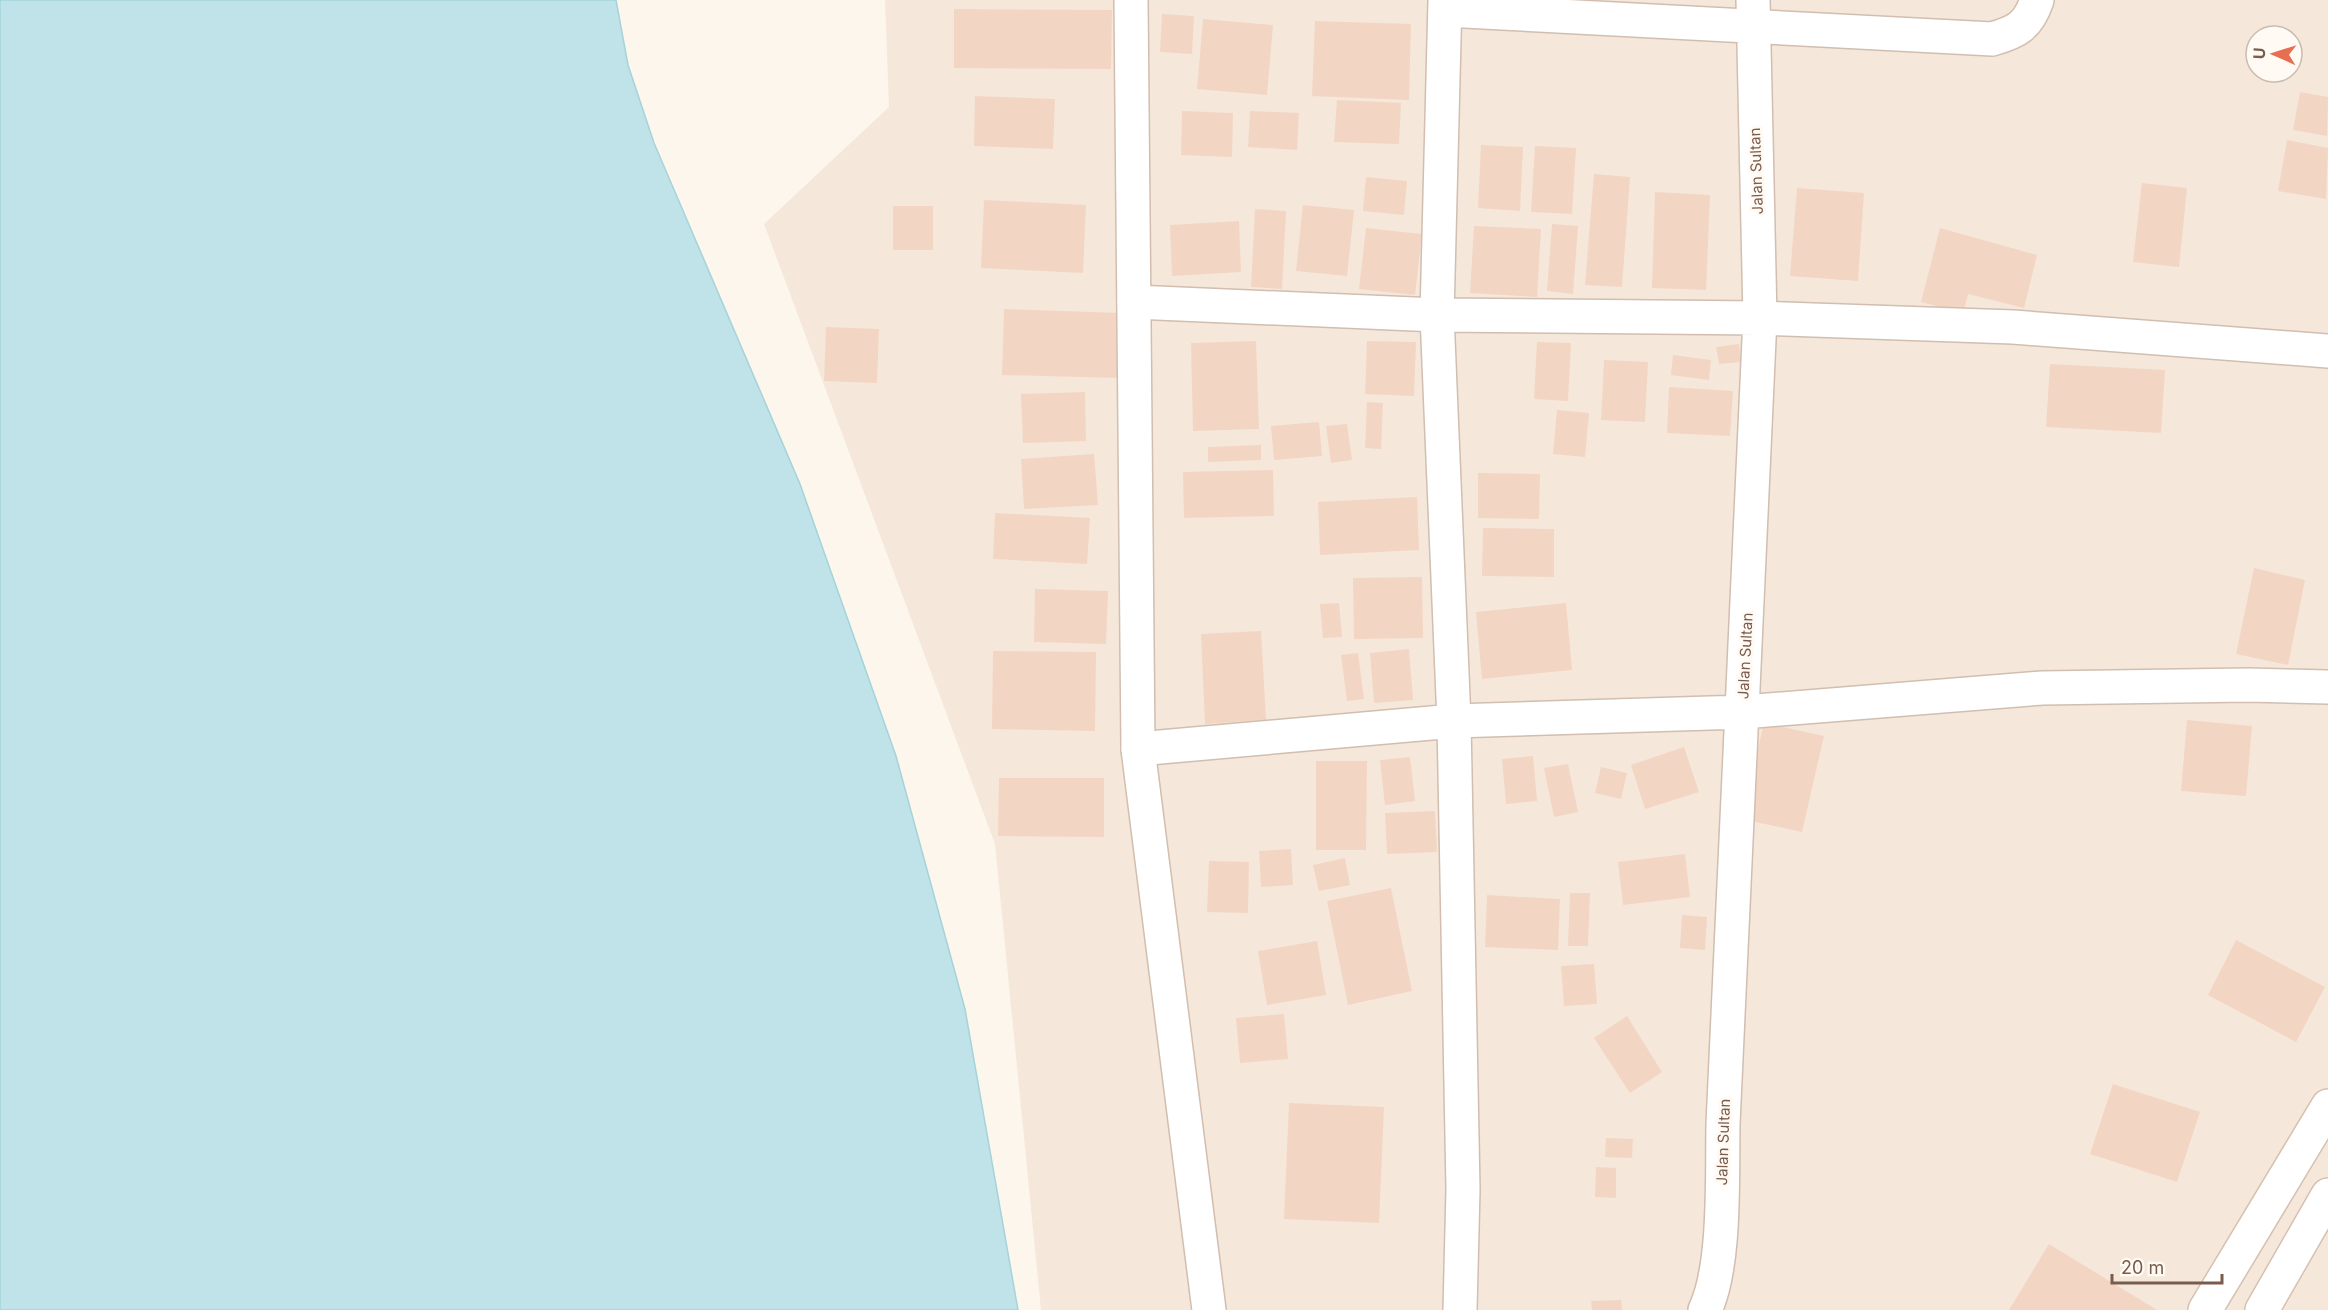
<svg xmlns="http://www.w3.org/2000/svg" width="2328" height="1310" viewBox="0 0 2328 1310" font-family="Inter,sans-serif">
<rect width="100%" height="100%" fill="#fdf6ec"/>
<path fill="#f5e8da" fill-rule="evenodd" d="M 885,0 L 2328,0 L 2328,1310 L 1041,1310 L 995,844 L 764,224 L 889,107 ZM 2256,36 L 2292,36 L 2292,72 L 2256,72 Z"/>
<path fill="#bfe3e8" stroke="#a5d3da" stroke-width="1.5" d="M 0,0 L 616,0 L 628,65 L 654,143 L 800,484 L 896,756 L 965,1009 L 1018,1310 L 0,1310 Z"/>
<path fill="#f3d5c3" d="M 954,9 L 1112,10 L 1111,69 L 954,68 Z
M 1162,14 L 1194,16 L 1192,54 L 1160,52 Z
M 1203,19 L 1273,25 L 1267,95 L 1197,89 Z
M 1315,21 L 1411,24 L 1409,100 L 1312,96 Z
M 2300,92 L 2328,97 L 2327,136 L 2293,130 Z
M 975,96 L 1055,99 L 1053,149 L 974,146 Z
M 1337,100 L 1401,103 L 1399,144 L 1334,142 Z
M 1182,111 L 1233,113 L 1232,157 L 1181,155 Z
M 1250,111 L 1299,113 L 1297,150 L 1248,147 Z
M 2287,140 L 2328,148 L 2326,199 L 2278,191 Z
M 1481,145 L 1523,147 L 1520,211 L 1478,208 Z
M 1535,146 L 1576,148 L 1572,214 L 1531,212 Z
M 1594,174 L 1630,177 L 1622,287 L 1585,285 Z
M 1366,177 L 1407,181 L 1404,215 L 1363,211 Z
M 2142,183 L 2187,188 L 2179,267 L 2133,262 Z
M 1797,188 L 1864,193 L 1858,281 L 1790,276 Z
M 1655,192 L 1710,195 L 1706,290 L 1652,288 Z
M 984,200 L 1086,205 L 1083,273 L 981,268 Z
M 1303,205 L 1354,210 L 1347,276 L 1296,271 Z
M 893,206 L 933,206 L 933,250 L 893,250 Z
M 1255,209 L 1286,211 L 1282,289 L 1251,287 Z
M 1239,221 L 1241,272 L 1172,276 L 1170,225 Z
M 1552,224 L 1578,226 L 1573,294 L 1547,291 Z
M 1474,226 L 1541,229 L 1537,297 L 1470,293 Z
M 1366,228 L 1422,234 L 1415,295 L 1359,289 Z
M 1940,228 L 2037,255 L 2024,308 L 1968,294 L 1963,313 L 1921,302 Z
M 1004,309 L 1121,313 L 1119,378 L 1002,375 Z
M 826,327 L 879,329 L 877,383 L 824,381 Z
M 1256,341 L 1259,429 L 1193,431 L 1191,343 Z
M 1367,341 L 1416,342 L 1414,396 L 1365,394 Z
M 1537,342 L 1571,343 L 1568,401 L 1534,399 Z
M 1739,344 L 1741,362 L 1719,364 L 1716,347 Z
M 1673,355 L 1711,360 L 1709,380 L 1671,375 Z
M 1604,360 L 1648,362 L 1645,422 L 1601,420 Z
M 2050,364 L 2165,370 L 2161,433 L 2046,427 Z
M 1669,387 L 1733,391 L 1730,436 L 1667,433 Z
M 1085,392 L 1086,441 L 1023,443 L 1021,394 Z
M 1367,402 L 1383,403 L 1381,449 L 1365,448 Z
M 1557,410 L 1589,413 L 1585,457 L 1553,454 Z
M 1319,422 L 1322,456 L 1274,460 L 1271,426 Z
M 1347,424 L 1352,460 L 1331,463 L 1326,426 Z
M 1261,445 L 1261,460 L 1208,462 L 1208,447 Z
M 1094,454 L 1098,505 L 1024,509 L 1021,459 Z
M 1273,470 L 1274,516 L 1184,518 L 1183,472 Z
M 1478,473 L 1540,474 L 1539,519 L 1478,518 Z
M 1417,497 L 1419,550 L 1320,555 L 1318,502 Z
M 995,513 L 1090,518 L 1087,564 L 993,559 Z
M 1483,528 L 1554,529 L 1554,577 L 1482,576 Z
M 2254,568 L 2305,580 L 2288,665 L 2236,654 Z
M 1422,577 L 1423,638 L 1354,639 L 1353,578 Z
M 1035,589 L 1108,591 L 1106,644 L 1034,642 Z
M 1339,603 L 1342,637 L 1323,638 L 1320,604 Z
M 1566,603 L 1572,670 L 1482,679 L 1476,612 Z
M 1261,631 L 1266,720 L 1205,724 L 1201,634 Z
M 1409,649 L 1413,700 L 1374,703 L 1370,653 Z
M 993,651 L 1096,652 L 1095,731 L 992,729 Z
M 1358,653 L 1364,699 L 1347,701 L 1341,655 Z
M 2187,720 L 2252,726 L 2246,796 L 2181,791 Z
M 1764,723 L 1824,736 L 1802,832 L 1742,819 Z
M 1684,747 L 1699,792 L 1645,809 L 1631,765 Z
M 1533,756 L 1537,801 L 1506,804 L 1502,759 Z
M 1410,757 L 1415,801 L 1385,805 L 1380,760 Z
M 1316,761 L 1367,761 L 1366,850 L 1316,850 Z
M 1568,764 L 1578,812 L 1554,817 L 1544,768 Z
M 1601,767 L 1627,773 L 1621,799 L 1595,793 Z
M 999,778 L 1104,778 L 1104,837 L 998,836 Z
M 1435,811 L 1437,852 L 1387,854 L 1385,813 Z
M 1291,849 L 1293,885 L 1261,887 L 1259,851 Z
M 1685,854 L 1690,897 L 1623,905 L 1618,862 Z
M 1345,858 L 1350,885 L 1319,891 L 1313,865 Z
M 1209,861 L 1249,862 L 1248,913 L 1207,912 Z
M 1391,888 L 1412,991 L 1348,1005 L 1327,901 Z
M 1570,893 L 1590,893 L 1588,946 L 1568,946 Z
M 1487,895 L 1560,899 L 1558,950 L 1485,947 Z
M 1682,915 L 1707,917 L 1705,950 L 1680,948 Z
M 2236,940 L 2325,987 L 2296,1042 L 2208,995 Z
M 1317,941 L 1326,995 L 1267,1005 L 1258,951 Z
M 1594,964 L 1597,1004 L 1564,1006 L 1561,966 Z
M 1284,1014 L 1288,1059 L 1240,1063 L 1236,1018 Z
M 1627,1016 L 1662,1072 L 1630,1093 L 1594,1038 Z
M 2113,1084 L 2200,1112 L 2177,1182 L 2090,1154 Z
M 1289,1103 L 1384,1107 L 1379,1223 L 1284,1219 Z
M 1606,1138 L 1633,1139 L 1632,1158 L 1605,1157 Z
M 1596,1167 L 1616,1168 L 1616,1198 L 1595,1197 Z
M 2049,1244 L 2157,1310 L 2009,1310 Z
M 1621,1300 L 1622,1310 L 1592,1310 L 1591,1301 Z"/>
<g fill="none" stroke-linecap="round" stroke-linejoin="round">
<defs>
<path id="minor" d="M 1445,0 L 1437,315 L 1454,721 L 1463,1189 L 1460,1310
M 1445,10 L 1992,39 C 2017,32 2028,26 2037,0
M 1134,302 L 1437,315 L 1760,318 L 2013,327 L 2328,351
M 1138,749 L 1454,721 L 1743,712 L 2042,688 L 2248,685 L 2328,687
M 1705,1310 C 1726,1266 1722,1175 1723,1124 L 1760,318 L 1753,0"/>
<path id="tertiary" d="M 1131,0 L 1138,749 L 1209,1310"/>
<path id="secondary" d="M 2205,1310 L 2328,1106
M 2262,1310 L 2328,1195"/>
</defs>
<use href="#minor" stroke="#d1beb0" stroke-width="36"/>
<use href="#tertiary" stroke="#d1beb0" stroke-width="36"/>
<use href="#secondary" stroke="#d6c0b0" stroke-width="36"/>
<use href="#minor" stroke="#fff" stroke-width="33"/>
<use href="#tertiary" stroke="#fff" stroke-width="33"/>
<use href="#secondary" stroke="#fff" stroke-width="33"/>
</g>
<g text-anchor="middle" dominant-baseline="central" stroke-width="6" stroke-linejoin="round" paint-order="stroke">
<g font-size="15" fill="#7a5c4d" stroke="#fffaf3">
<text transform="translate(1756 171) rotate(-92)">Jalan Sultan</text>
<text transform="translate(1745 656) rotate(-87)">Jalan Sultan</text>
<text transform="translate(1723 1142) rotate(-88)">Jalan Sultan</text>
</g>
</g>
<g transform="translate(2274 54) rotate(273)"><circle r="28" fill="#fffaf3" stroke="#cabbb1" stroke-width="1.5"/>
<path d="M0-4.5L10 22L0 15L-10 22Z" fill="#e76f51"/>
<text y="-9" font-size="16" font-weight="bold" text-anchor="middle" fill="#7a5c4d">U</text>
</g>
<path d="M2112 1274v9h110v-9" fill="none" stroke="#7a5c4d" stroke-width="3"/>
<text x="2121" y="1274" font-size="18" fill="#7a5c4d" stroke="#fffaf3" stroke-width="4.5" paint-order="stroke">20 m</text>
</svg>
